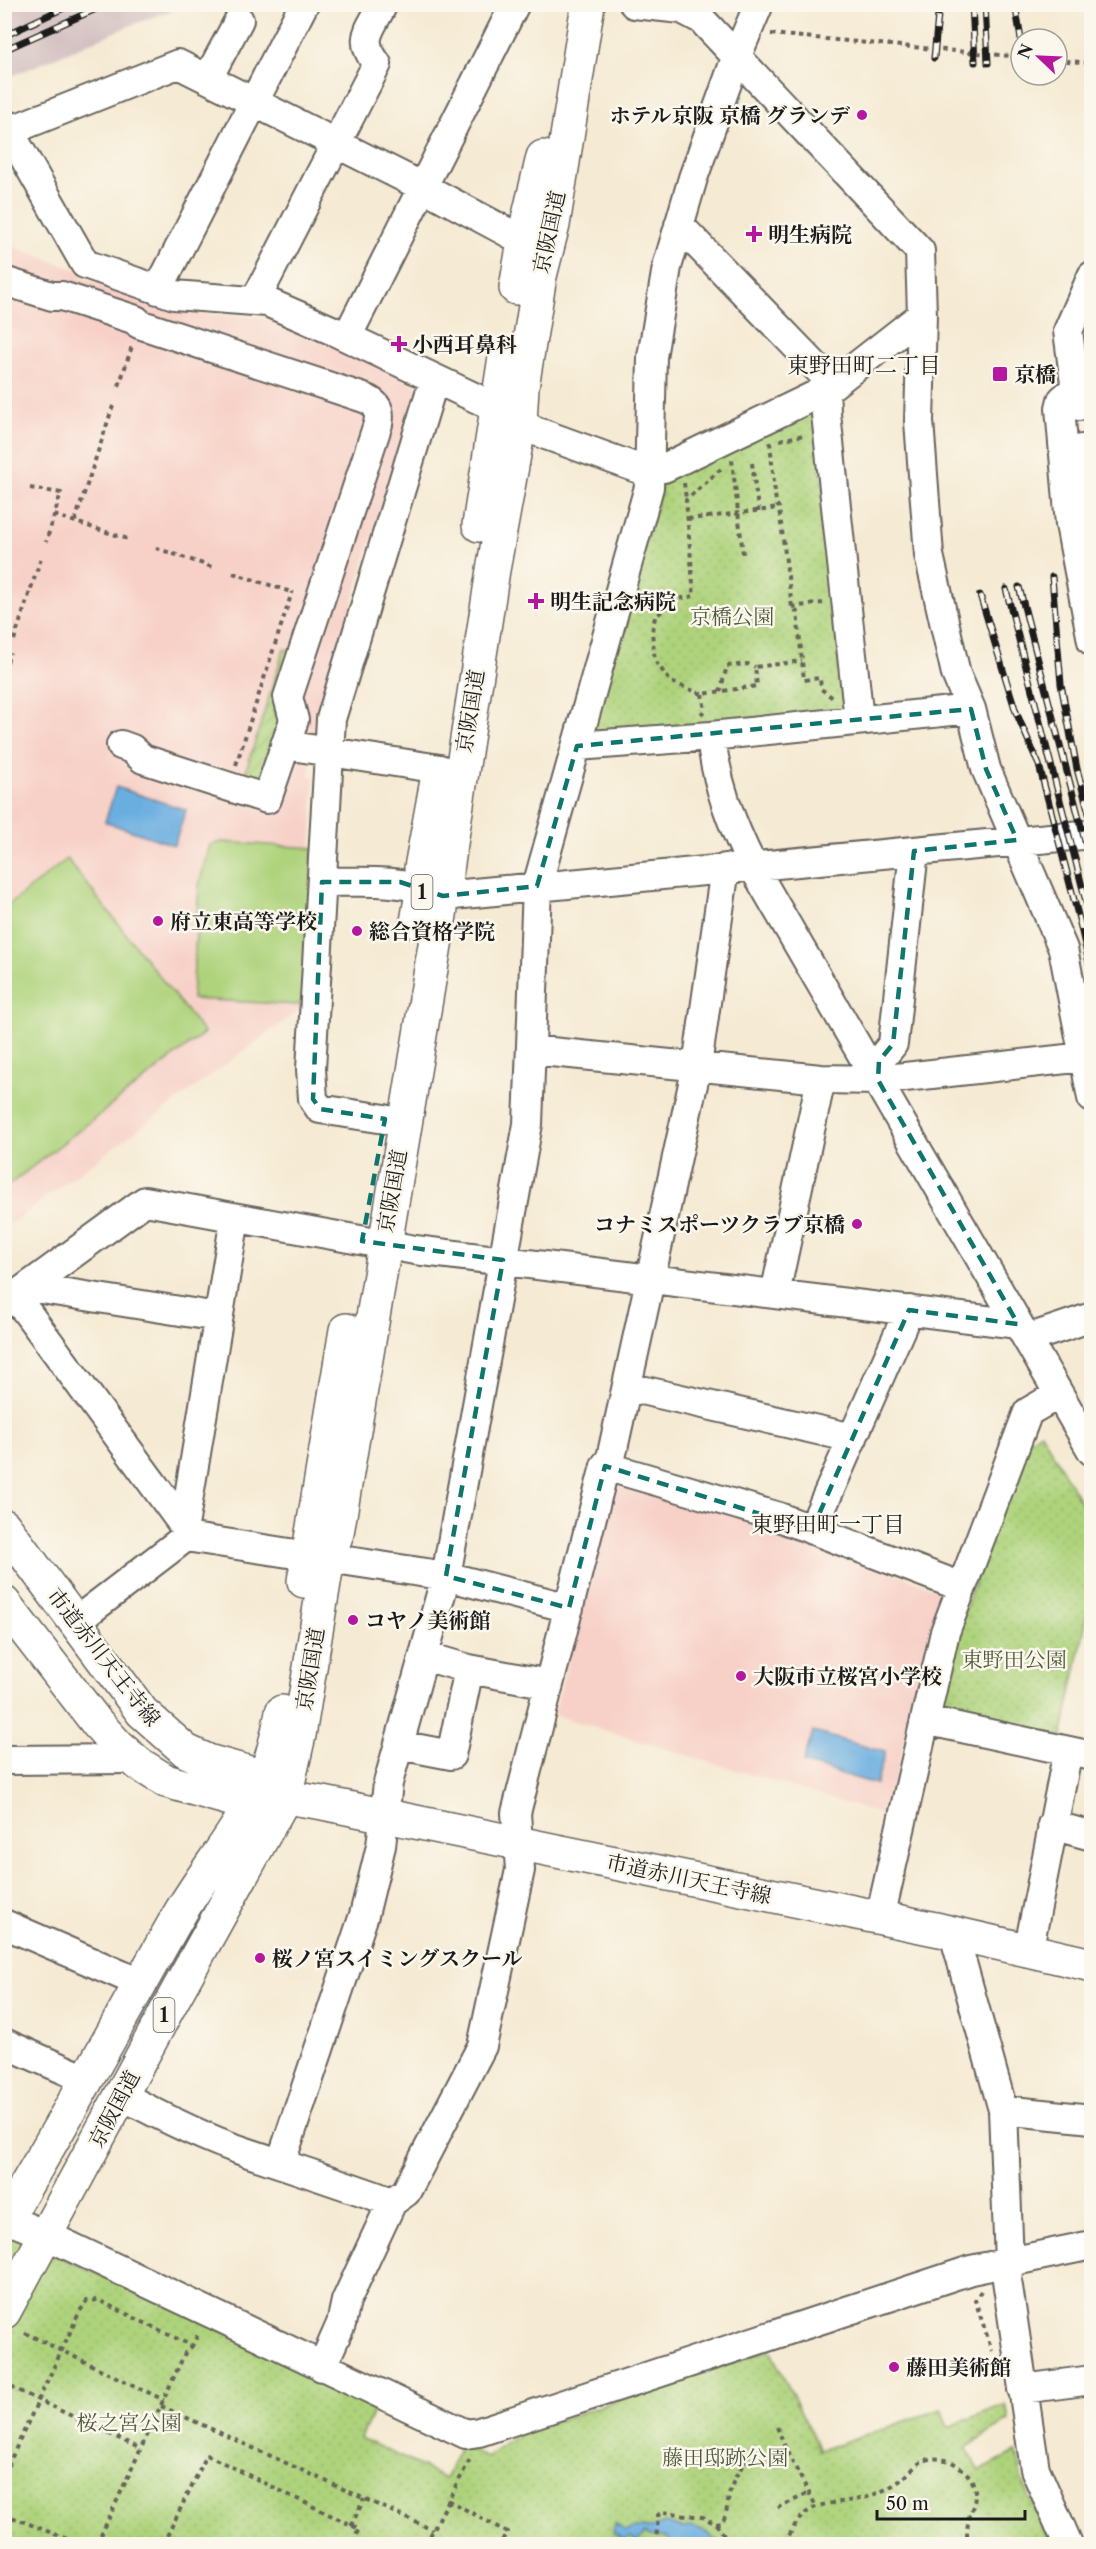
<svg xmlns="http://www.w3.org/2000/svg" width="1096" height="2549" viewBox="0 0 1096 2549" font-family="'Libre Caslon Text','Noto Serif JP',serif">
<defs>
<pattern id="park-dots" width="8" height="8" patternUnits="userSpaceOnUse" patternTransform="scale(1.5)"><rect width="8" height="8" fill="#aed37c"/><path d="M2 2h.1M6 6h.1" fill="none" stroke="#95b56b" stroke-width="1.8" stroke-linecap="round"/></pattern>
<pattern id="garden-furrows" width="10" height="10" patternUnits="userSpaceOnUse" patternTransform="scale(1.5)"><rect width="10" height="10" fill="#aed37c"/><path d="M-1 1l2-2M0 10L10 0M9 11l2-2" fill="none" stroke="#95b56b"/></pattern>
</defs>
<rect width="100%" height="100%" fill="#fbf7ec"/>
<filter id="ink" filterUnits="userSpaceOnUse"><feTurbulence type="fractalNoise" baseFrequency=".0167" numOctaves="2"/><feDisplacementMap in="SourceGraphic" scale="12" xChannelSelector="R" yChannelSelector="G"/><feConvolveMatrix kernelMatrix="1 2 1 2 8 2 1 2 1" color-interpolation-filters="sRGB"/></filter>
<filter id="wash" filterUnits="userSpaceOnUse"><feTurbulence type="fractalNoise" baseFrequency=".008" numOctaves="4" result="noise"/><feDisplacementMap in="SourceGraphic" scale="24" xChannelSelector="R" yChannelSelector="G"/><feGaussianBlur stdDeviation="1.35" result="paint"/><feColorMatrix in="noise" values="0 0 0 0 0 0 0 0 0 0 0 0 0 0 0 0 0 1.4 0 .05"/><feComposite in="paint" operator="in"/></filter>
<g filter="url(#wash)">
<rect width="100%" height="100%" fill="#f5ead3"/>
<path fill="#f7d1c8" d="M 5,244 L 82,272 L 80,277 L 171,311 L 264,317 L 337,348 L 416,385 L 417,390 L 318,716 L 309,775 L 314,777 L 306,1005 L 5,1228 Z
M 621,1482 L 770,1525 L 936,1589 L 941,1600 L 928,1636 L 887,1816 L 554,1715 L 612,1488 Z"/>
<path fill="#d2bfc0" d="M 4,5 L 5,4 L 188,5 L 134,24 L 5,79 Z"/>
<path fill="#aed37c" stroke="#65784c" stroke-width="1.5" d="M 222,842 L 313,848 L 303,1001 L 298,1005 L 192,999 L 199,885 L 210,845 Z
M 67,859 L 204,1033 L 5,1188 L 5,908 Z"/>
<path fill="url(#park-dots)" stroke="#65784c" stroke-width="1.5" d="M 806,408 L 816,413 L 844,713 L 599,735 L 592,727 L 665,476 Z
M 1041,1432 L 1091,1520 L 1091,1597 L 1062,1737 L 943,1711 L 937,1704 L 954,1640 L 1025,1443 Z
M 5,2232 L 196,2318 L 376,2405 L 361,2438 L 445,2478 L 461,2445 L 487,2457 L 522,2432 L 770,2350 L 820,2450 L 941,2409 L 948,2427 L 1006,2404 L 1009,2420 L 966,2448 L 980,2471 L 1017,2452 L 1021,2477 L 1051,2544 L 5,2544 Z"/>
<path fill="url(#garden-furrows)" stroke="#65784c" stroke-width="1.5" d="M 284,649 L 292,651 L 273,711 L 283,715 L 259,785 L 243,780 Z"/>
<path fill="#6baee0" stroke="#44657e" stroke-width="1.5" d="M 116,787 L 186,810 L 174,845 L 105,822 Z
M 813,1732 L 885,1752 L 876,1784 L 803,1763 Z
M 665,2523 L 682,2528 L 690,2527 L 698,2529 L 708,2533 L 718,2544 L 672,2544 L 667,2538 L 650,2536 L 645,2533 L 636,2544 L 634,2539 L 629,2537 L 624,2541 L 613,2532 L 615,2524 L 626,2531 L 635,2528 L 652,2528 Z"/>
</g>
<g filter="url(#ink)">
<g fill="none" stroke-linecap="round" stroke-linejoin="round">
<defs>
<path id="minor" d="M 634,4 L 682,9 L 701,19 L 920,251 L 922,315 L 919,421 L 929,555 L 956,674 L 971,709 L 986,769 L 1063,949 L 1092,1098
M 208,78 L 239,20
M 4,122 L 85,264 L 174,295 L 267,302 L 336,332 L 497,408 L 535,431 L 637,468 L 664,468 L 826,390 L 922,315
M 4,133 L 178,64 L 423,187 L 524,241
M 679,225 L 825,376 L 826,414 L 859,720
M 4,281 L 52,296 L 62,296 L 136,320 L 139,324 L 364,398 C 377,403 381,410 378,424 L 288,697 L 294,720 L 267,799 L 143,759 L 132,749 L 121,745
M 158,290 L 304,4
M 255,301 L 377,64 C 357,38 370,31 383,4
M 347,337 L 515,4
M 1076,388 L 1062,400 L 1060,408 L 1070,524 L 1092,641
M 1078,406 L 1068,331 L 1092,276
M 1082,449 L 1092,527
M 711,736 C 716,783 731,823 752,865 L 1092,1451
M 285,745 L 440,769
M 577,746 L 711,736 L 971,709
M 322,882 C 366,882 401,878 443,896 L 1092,834
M 531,1050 L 821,1079 L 878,1080 L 1084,1057
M 878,1080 L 879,1061 L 893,1044 L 914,851
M 385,1119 L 320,1109 L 313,1099 L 311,1069 L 331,719 L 434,380
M 29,1287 L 218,1317
M 775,1294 L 821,1079
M 15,1296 L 184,1526
M 4,1304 L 145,1201 L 415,1250 L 1018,1324
M 1027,1339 L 1092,1317
M 628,1387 L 853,1438
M 605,1466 L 779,1517 L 962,1587
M 812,1530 L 909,1310
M 186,1537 L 184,1526 L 235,1218
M 328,1558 L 446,1576 L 569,1608
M 75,1622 L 186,1537 L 308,1556
M 424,1656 L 469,1669 L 549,1684
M 925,1720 L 1092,1756
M 399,1745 L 451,1755 L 469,1669
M 4,1760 L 133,1759
M 1052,1825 L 1092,1836
M 880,1918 L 945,1632 L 1028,1412 L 1059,1394
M 4,1924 L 140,1983
M 954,1934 L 1003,2110 L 1009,2262 L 1007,2280 L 1035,2469 L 1068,2544
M 1028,1952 L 1068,1751
M 4,2043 L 88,2080
M 121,2095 C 160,2116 201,2137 243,2151 C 293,2168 343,2184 392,2202
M 1003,2110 L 1092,2119
M 281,2162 L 364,1915 L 381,1846 L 388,1783 L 446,1576 L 528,1124 L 537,886 L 649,487 L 652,357 L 667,267 L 693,178 L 736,58 L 759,4
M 4,2218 L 46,2235 L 466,2434 L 479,2432 L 971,2270 L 1092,2245
M 322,2367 L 341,2324 L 346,2301 L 392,2202 L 406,2192 L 482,2046 L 520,1870 L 516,1813 L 605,1466 L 611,1458 L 697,1066 L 725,868
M 1022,2389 L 1092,2380"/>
<path id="major" d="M 4,1526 L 142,1712 L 186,1751 L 208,1761 L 264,1777 L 284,1795
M 4,1603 L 97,1723 L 118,1746 L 139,1764 L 166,1781 L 233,1800 L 285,1797 L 323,1803 L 940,1930 L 1092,1965"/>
<path id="highway" d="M 516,288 L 527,224 L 543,157
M 479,525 L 505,357
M 417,922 L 423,887 L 421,868 L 438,775
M 304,1581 L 346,1330
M 4,2222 C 66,2121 121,2016 180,1913 C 206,1869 244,1824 264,1778 C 273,1757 278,1734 282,1712
M 4,2312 L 166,2012 L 285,1797 L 299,1735 L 328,1558 L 337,1533 L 440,915 L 493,570 L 520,422 L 522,387 L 540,276 L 553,225 L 588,4"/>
</defs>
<use href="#minor" stroke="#68645c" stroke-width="32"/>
<use href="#major" stroke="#68645c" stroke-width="36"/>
<use href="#highway" stroke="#68645c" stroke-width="36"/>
<path stroke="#68645c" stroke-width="4" stroke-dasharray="4.5 4.5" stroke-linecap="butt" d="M 771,34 L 1021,57
M 1057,60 L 1092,63
M 119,386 L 132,346
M 780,440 L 804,435
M 770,442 L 776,503 L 779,508 L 792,607 L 797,612 L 804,680 L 820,678 L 821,689 L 833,698
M 732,460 L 743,554
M 752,463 L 759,516
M 721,469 L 686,500 L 694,596 L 677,599 L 655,617 L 652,632 L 655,661 L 671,682 L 702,694 L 757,686 L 755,667 L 802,661
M 4,479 L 6,480
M 684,483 L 686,499
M 30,488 L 61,493 L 46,542
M 54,515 L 131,540
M 688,519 L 708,517
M 75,521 L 114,403
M 156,548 L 212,567
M 233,573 L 294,593
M 792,607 L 823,603
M 14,640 L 42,555
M 4,671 L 10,653
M 720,692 L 727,666 L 748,664 L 755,667
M 701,714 L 705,710 L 702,694
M 236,765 L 292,592
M 981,2291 L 975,2300 L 992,2351
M 25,2333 L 164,2400
M 11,2387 L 141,2449
M 161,2406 L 433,2530
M 777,2427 L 787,2452 L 816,2506
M 4,2474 L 80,2311 L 87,2301 L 98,2300 L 192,2346 L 199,2332
M 448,2500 L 507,2532 L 500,2544
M 778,2508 L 809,2493
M 4,2514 L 80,2544
M 716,2524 L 731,2544
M 351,2526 L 364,2499
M 166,2538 L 180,2544
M 4,2541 L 20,2544
M 97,2544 L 185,2353 L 192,2346
M 163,2544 L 207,2455 L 359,2529 L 351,2544
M 426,2544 L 471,2457
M 656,2544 L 658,2515 L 663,2512 L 702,2517 L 716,2524 L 722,2523 C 727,2514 727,2506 729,2496 C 731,2483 740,2467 749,2458 L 765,2460 L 787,2452
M 786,2544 C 806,2489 837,2511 878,2493 C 886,2489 895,2485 902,2479 C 909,2474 915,2465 923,2461 C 940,2454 961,2463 971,2479 C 979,2493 974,2503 969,2517 C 967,2526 967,2536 967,2544"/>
<use href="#minor" stroke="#fff" stroke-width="28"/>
<use href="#major" stroke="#fff" stroke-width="33"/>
<use href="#highway" stroke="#fff" stroke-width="33"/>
<defs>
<path id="rail" d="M 972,4 L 975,62
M 985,4 L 988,63
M 1015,4 L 1021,39
M 4,36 L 72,4
M 4,50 L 107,4
M 934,58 L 939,4
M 1052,577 L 1061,684 L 1077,769 L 1092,824
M 1019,587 L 1092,868
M 1006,589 L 1092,925
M 980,595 L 1016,712 L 1039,765 L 1079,919 L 1092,975"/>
</defs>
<use href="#rail" stroke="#1c1c1c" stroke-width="7"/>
<use href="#rail" stroke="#fbf7ec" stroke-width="4.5" stroke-dasharray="14" stroke-linecap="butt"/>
<path stroke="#68645c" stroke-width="4" stroke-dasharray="4.5 4.5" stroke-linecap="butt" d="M 708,517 L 779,508"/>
</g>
</g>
<path fill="none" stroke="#0f766e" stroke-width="4.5" stroke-dasharray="12 8" stroke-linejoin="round" d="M 971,709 L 986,769 L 1017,840 L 914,851 L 893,1044 L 879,1061 L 878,1080 L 1018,1324 L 909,1310 L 812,1530 L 605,1466 L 569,1608 L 446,1576 L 503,1260 L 362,1241 L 385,1119 L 320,1109 L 313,1099 L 322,882 L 400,882 L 443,896 L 537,886 L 577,746 Z"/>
<g fill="#b5179e" stroke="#fbf7ec" stroke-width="2">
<circle cx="862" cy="115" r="6"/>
<path d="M751 225h6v6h6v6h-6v6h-6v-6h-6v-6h6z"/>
<path d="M396 335h6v6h6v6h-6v6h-6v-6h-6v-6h6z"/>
<rect x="992" y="366" width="16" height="16" rx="3"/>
<path d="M533 592h6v6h6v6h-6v6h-6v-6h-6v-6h6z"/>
<circle cx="158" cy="921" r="6"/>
<circle cx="357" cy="931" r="6"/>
<circle cx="857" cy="1224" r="6"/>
<circle cx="353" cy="1620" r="6"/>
<circle cx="741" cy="1676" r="6"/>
<circle cx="260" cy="1958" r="6"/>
<circle cx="894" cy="2367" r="6"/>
</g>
<g text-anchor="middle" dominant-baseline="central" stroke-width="5" stroke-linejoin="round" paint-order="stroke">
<g fill="#fbf7ec" stroke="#5f5e5a" stroke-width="1.5">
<rect x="411.5" y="875" width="21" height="34" rx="4.5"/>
<rect x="153.5" y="1998" width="21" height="34" rx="4.5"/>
</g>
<g font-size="20" font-weight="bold" fill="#1c1c1c">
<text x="422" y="892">1</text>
<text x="164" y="2015">1</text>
</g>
<g font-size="21" font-weight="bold" fill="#1c1c1c" stroke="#fbf7ec" text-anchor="start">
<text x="850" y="115" text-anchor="end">ホテル京阪 京橋 グランデ</text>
<text x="768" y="234">明生病院</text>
<text x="412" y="344">小西耳鼻科</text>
<text x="1014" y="374">京橋</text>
<text x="550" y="601">明生記念病院</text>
<text x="170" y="921">府立東高等学校</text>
<text x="369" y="931">総合資格学院</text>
<text x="845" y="1224" text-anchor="end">コナミスポーツクラブ京橋</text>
<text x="365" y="1620">コヤノ美術館</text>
<text x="753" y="1676">大阪市立桜宮小学校</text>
<text x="272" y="1958">桜ノ宮スイミングスクール</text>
<text x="906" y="2367">藤田美術館</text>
</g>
<g font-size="21" fill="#1c1c1c" stroke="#fbf7ec">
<text transform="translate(549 232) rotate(-78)">京阪国道</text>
<text transform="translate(470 711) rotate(-81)">京阪国道</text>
<text transform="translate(392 1191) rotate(-80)">京阪国道</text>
<text transform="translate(104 1657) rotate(52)">市道赤川天王寺線</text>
<text transform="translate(310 1669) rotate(-81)">京阪国道</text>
<text transform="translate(689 1879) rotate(12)">市道赤川天王寺線</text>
<text transform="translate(114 2109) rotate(-62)">京阪国道</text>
</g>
<g font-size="21" fill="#4f5c3e" stroke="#fbf7ec">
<text x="732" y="616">京橋公園</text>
<text x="1014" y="1659">東野田公園</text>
<text x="129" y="2422">桜之宮公園</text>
<text x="725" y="2457">藤田邸跡公園</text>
</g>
<g font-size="22" fill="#1c1c1c" stroke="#fbf7ec">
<text x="864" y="365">東野田町二丁目</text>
<text x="828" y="1524">東野田町一丁目</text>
</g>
</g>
<rect width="1096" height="2549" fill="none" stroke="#fbf7ec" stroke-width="24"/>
<g transform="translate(1039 57) rotate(293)"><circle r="28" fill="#fbf7ec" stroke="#a29f99" stroke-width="1.5"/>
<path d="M0-4.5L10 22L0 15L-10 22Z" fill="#b5179e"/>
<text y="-9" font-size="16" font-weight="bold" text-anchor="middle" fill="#1c1c1c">N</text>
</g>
<path d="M877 2510v9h148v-9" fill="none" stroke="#1c1c1c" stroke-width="3"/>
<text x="886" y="2510" font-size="18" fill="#1c1c1c" stroke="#fbf7ec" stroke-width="4.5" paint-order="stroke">50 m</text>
</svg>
